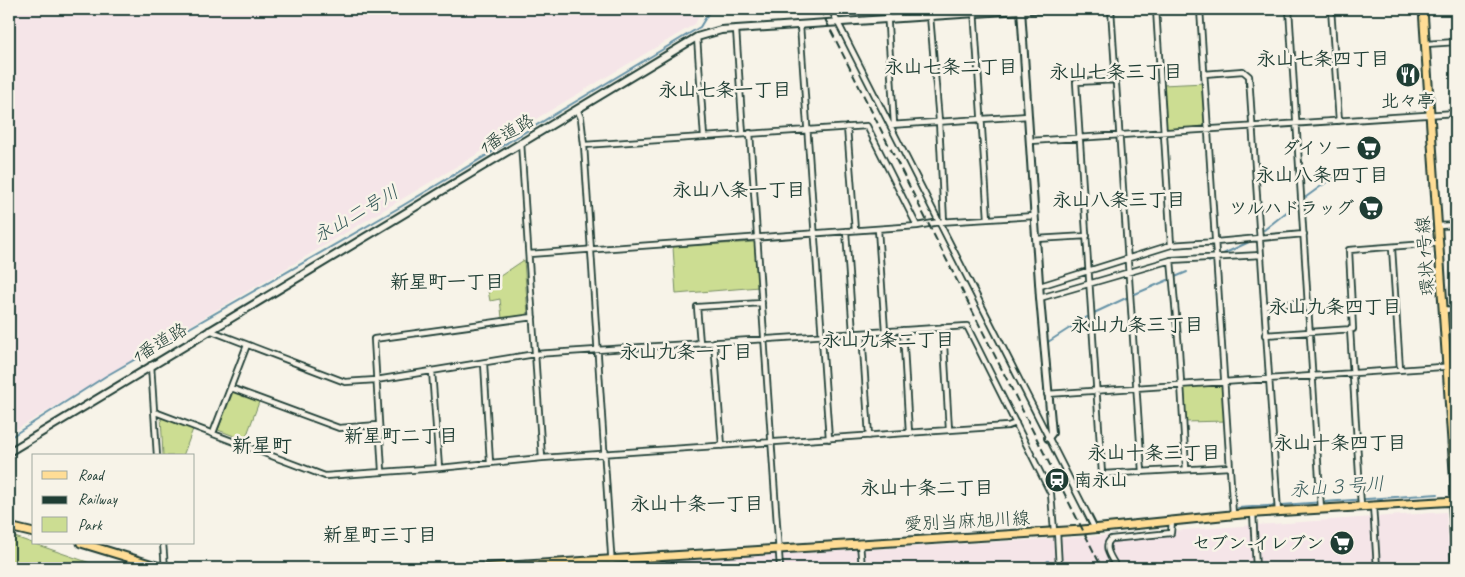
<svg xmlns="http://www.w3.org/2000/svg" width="1465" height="577" viewBox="0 0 1465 577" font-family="Caveat,'Klee One',sans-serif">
<rect width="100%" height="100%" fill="#f7f3e8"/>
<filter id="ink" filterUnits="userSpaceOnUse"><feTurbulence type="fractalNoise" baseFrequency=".02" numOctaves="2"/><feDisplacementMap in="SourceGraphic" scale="10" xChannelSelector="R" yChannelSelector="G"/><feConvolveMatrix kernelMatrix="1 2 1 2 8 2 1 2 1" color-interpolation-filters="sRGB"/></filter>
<g filter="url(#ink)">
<path fill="#f5e5e8" d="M 9,9 L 703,9 L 695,24 L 9,434 Z
M 1446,512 L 1451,568 L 552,568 L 1098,536 Z"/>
<path fill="#ccdd92" stroke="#768d63" d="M 1205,83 L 1208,131 L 1164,133 L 1162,85 Z
M 755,242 L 759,287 L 676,294 L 673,247 Z
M 524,260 L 528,315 L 502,318 L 500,299 L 490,301 L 487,285 Z
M 1225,382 L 1227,421 L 1184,422 L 1181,384 Z
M 233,392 L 259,402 L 245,440 L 218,430 Z
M 161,416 L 193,429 L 183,456 L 163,456 Z
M 9,535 L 96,565 L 110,568 L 9,568 Z"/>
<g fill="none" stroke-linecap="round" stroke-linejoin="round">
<path stroke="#6693a7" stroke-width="2" d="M 1306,197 L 1339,173
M 1264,230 L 1298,203
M 1221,255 L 1249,242
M 1209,262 L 1212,260
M 1175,277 L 1187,272
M 1135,294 L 1168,280
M 1094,313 L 1126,298
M 1048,342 L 1087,317
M 9,438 L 106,376 L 402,206 L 700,27 L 711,9
M 1238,508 L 1438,494
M 1040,568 L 1048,561"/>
<defs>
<path id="street" d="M 831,9 L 1095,529
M 887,9 L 894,124
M 974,9 L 988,219
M 1111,9 L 1142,472
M 1156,9 L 1171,245
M 1200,9 L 1233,515
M 1289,9 L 1321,509
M 1331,9 L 1339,121
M 930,16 L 939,121 L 944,222
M 800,25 L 829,439
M 736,29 L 743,134
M 697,37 L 704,137
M 1426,44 L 1456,42
M 1204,74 L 1243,71 L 1249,76 L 1278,512
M 1117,80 L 1076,82 L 1102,474 L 1230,467
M 577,109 L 581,118 L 584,145 L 612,568
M 890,125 L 1028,116
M 847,127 L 855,230
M 750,133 L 780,568
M 1030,141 L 1456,113
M 521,142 L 542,458
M 917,226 L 939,222 L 1035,216
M 1438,226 L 1456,225
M 878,229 L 885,331
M 846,231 L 853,333
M 1036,239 L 1087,236
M 1392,248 L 1400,369
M 529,254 L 917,226 L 867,126 L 584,145
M 1171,260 L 1179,349 L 1186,469
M 1040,286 L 1171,245 L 1216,242 L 1304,234
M 1040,298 L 1171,260 L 1261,255
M 1264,305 L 1309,303
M 1443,310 L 1456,309
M 943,327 L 949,430
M 1350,329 L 1361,506
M 209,330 L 345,382 L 376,380 L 535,354 L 967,326 L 1051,494 L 1054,531
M 903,330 L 909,433
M 862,333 L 869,436
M 1265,335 L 1353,329 L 1349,250 L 1439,243
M 714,342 L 722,446
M 700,343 L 697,307 L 762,303
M 484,363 L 490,463
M 151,365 L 157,456
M 432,371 L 439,468
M 231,388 L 339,428 L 378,425
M 1047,394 L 1456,366
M 155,412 L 325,476 L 439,468 L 542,458 L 1008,426 L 1016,423
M 213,433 L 247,345
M 382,471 L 374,339 L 533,317
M 1373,505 L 1377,568
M 1253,513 L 1256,568
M 1057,531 L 1059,568
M 163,543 L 165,568
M 860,543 L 862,568
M 1117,568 C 1112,559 1102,547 1111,539 L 1171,533 L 1172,520"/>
<path id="secondary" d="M 1021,9 L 1040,298 L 1052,433 L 1048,438
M 9,452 L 697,37 L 721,30 L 1021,10 L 1071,9"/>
<path id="primary" d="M 1423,9 L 1456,501 L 1453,508 L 1456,568
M 9,527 L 34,533
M 81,543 L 163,568
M 480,568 L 1082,530 L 1241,514 L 1456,501"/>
</defs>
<use href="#street" stroke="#1f3d34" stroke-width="8"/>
<use href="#secondary" stroke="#1f3d34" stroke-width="10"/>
<use href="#primary" stroke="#1f3d34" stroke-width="11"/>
<use href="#street" stroke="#f7f3e8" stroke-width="4.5"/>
<use href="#secondary" stroke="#f7f3e8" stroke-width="6"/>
<use href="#primary" stroke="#ffdd96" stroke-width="7"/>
<path stroke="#1f3d34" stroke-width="2" stroke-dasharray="8 4" stroke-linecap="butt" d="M 820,9 L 1102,568"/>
</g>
</g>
<defs>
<symbol id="restaurant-disc" viewBox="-11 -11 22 22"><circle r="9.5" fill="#1f3d34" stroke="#f7f3e8"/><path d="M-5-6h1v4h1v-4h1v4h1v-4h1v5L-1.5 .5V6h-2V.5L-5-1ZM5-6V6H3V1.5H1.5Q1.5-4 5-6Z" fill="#fff"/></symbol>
<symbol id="supermarket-disc" viewBox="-11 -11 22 22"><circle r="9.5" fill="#1f3d34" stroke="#f7f3e8"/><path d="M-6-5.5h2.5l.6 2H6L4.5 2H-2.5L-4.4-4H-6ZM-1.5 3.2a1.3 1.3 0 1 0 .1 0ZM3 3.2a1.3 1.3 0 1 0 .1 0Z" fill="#fff"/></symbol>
<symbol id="station-disc" viewBox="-11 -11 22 22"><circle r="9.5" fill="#1f3d34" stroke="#f7f3e8"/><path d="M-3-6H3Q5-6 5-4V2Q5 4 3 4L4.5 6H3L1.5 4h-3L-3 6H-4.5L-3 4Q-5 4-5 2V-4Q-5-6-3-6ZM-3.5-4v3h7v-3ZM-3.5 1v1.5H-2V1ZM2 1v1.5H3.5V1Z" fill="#fff"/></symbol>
</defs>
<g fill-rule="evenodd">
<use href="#restaurant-disc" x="1394" y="61" width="28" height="28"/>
<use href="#supermarket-disc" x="1355" y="134" width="28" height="28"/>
<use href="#supermarket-disc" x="1357" y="194" width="28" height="28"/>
<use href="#station-disc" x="1043" y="466" width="28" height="28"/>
<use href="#supermarket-disc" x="1328" y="529" width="28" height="28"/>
</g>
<g text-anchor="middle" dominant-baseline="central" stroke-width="5" stroke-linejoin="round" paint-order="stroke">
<g font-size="18" font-weight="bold" fill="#1f3d34" stroke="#f7f3e8" text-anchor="end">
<text x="1408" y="101" text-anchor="middle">北々亭</text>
<text x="1352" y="148">ダイソー</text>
<text x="1354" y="208">ツルハドラッグ</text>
<text x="1074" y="480" text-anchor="start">南永山</text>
<text x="1324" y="543">セブン-イレブン</text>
</g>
<g font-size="18" fill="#1f3d34" stroke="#f7f3e8">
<text transform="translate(506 134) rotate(-31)">1番道路</text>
<text transform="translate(1425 256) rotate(-94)">環状1号線</text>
<text transform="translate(159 343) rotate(-31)">1番道路</text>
<text transform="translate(967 521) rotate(-3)">愛別当麻旭川線</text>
</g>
<g font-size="19" font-weight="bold" fill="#1f3d34" stroke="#f7f3e8">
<text x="1323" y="59">永山七条四丁目</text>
<text x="951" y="67">永山七条二丁目</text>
<text x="1116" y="72">永山七条三丁目</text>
<text x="725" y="90">永山七条一丁目</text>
<text x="1322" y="175">永山八条四丁目</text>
<text x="739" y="190">永山八条一丁目</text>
<text x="1119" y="200">永山八条三丁目</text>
<text x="447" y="282">新星町一丁目</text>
<text x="1335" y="307">永山九条四丁目</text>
<text x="1137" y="325">永山九条三丁目</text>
<text x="888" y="340">永山九条二丁目</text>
<text x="686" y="352">永山九条一丁目</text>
<text x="401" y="436">新星町二丁目</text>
<text x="1340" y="443">永山十条四丁目</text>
<text x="1154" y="453">永山十条三丁目</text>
<text x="927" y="488">永山十条二丁目</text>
<text x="697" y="504">永山十条一丁目</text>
<text x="380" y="535">新星町三丁目</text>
</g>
<g font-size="19" font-style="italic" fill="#375a5a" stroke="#f7f3e8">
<text transform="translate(356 214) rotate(-30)">永山二号川</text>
<text transform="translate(1337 487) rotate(-4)">永山３号川</text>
</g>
<g font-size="20" font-weight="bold" fill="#1f3d34" stroke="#f7f3e8">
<text x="262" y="445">新星町</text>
</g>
</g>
<rect width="1465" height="577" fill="none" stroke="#f7f3e8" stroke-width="30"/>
<rect x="15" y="15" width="1435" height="547" fill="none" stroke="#1f3d34" stroke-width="2" filter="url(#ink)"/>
<rect x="32" y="454" width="162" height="90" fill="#f7f3e8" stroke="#a1aaa0"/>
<rect x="42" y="471" width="25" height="8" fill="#ffdd96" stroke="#a1aaa0"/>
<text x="78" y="480" font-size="15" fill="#1f3d34">Road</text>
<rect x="42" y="496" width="25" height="8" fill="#1f3d34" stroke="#a1aaa0"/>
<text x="78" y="504" font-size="15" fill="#1f3d34">Railway</text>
<rect x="42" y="517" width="25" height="15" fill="#ccdd92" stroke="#a1aaa0"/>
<text x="78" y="530" font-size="15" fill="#1f3d34">Park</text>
</svg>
